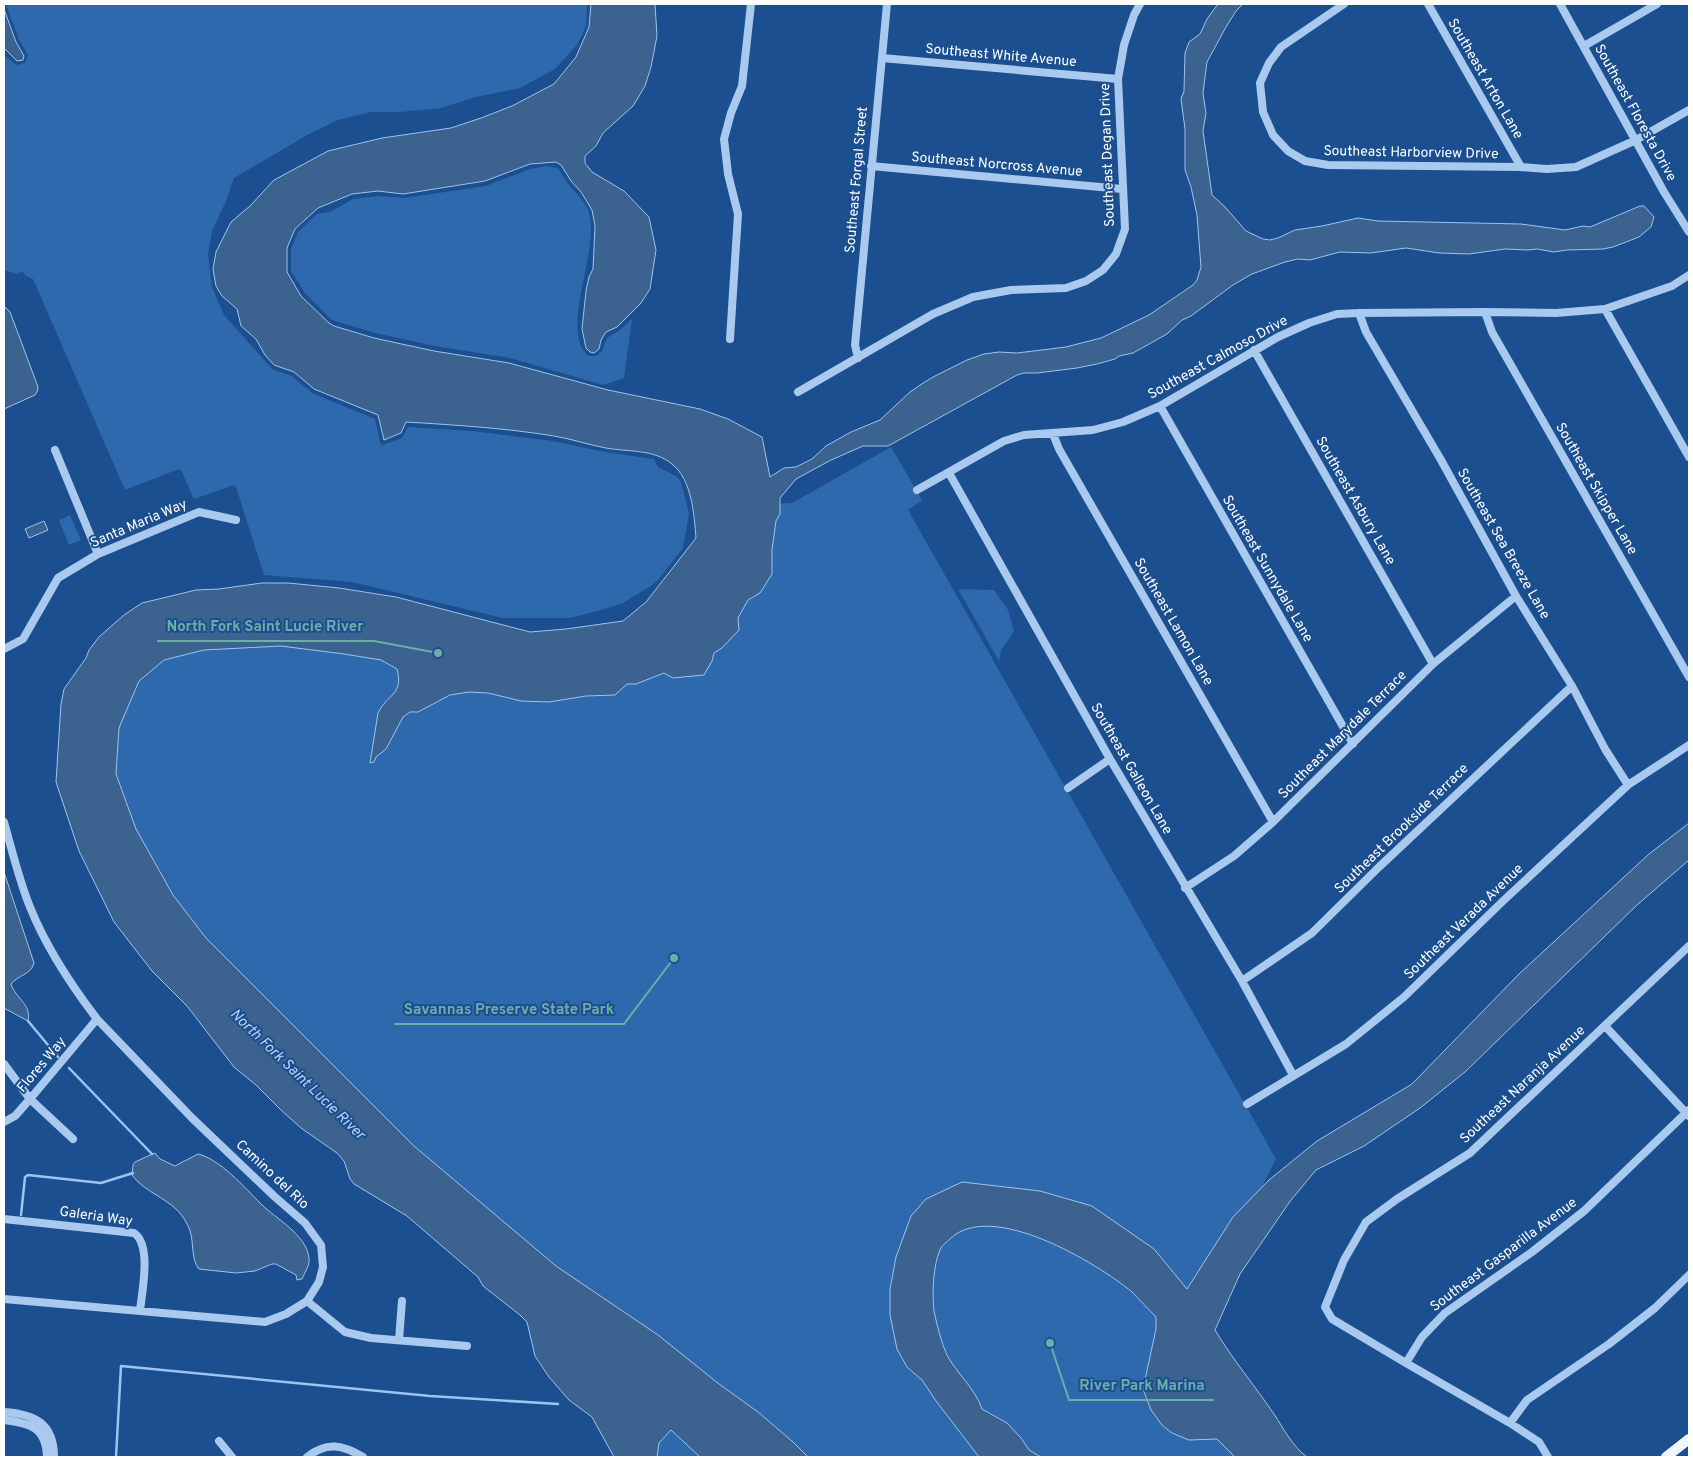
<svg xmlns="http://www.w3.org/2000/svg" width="1693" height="1461" viewBox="0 0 1693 1461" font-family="Overpass,sans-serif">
<rect width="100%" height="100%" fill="#1b4f8f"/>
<path fill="#2e69ad" d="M 6,4 L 587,4 L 586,26 L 577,45 L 555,69 L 520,88 L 476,97 L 441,108 L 400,112 L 371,112 L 338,120 L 309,134 L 234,178 L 226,201 L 212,231 L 208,255 L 212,287 L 224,315 L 272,369 L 292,376 L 312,393 L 375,419 L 380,442 L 382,445 L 402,438 L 408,427 L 473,431 L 553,441 L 605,452 L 654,459 L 658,467 L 676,476 L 681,482 L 689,513 L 683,548 L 659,579 L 652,585 L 623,603 L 601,610 L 570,618 L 503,618 L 352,582 L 264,575 L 236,487 L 234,485 L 194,499 L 182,472 L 179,469 L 125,490 L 33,279 L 26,276 L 22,271 L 18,274 L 4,270 L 4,55 L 16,65 L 25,63 L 28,55 L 19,40 Z
M 546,166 L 558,168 C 562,174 565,180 569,185 C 576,193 586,202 589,213 C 600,252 559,329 588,356 L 596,356 L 602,351 L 607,338 L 620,330 L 632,319 L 624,378 L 603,385 L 510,358 L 435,346 L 375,333 L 335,321 L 331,319 L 305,293 L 291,271 L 291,249 L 298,232 L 317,214 L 330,212 L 353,199 L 378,196 L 404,198 L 486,186 L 530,169 Z
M 891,447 L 922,500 L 908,510 L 1276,1159 L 1183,1344 L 1268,1457 L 644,1457 L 663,1420 L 241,1011 L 95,796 L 123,672 L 166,635 L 656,656 L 754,505 L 792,503 Z
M 70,515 L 81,540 L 69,545 L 59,520 Z
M 958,589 L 994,590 L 1008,610 L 1014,631 L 1001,651 L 999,661 Z"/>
<path fill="#3c6290" stroke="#9cc4f0" d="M 591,4 L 655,4 L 657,36 L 651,67 L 645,86 L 633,106 L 603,133 L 596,146 L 585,156 L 585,163 L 592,172 L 624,191 L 649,217 L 656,250 L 650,289 L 641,303 L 617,327 L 606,332 L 601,340 L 599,349 L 594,353 L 590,352 L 586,348 L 582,329 L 586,291 L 589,277 L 593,269 L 595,226 L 592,210 L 581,192 L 571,181 L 561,165 L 556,162 L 530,164 L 485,181 L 403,194 L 378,191 L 352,194 L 318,208 L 295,229 L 287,248 L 287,272 L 301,296 L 329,323 L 334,326 L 374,338 L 434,351 L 509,363 L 608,390 L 700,409 L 728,419 L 762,437 L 770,477 L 784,468 L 796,467 L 812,459 L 826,446 L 851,432 L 880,420 L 910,392 L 920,385 L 933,377 L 967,360 L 984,354 L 999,352 L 1017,353 L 1066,347 L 1101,338 L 1149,315 L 1193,285 L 1197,280 L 1201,267 L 1197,215 L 1191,187 L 1185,170 L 1185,129 L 1181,99 L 1184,91 L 1185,53 L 1189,42 L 1200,34 L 1207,19 L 1218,4 L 1243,4 L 1236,11 L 1226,27 L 1207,62 L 1203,93 L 1206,113 L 1203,131 L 1212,195 L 1225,207 L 1246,231 L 1263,239 L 1270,240 L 1278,238 L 1295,230 L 1322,226 L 1358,218 L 1378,221 L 1521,224 L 1565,230 L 1583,226 L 1590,227 L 1640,206 L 1644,206 L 1654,217 L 1651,227 L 1639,237 L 1613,247 L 1603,249 L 1567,250 L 1554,252 L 1537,249 L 1528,250 L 1505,249 L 1469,254 L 1439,253 L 1406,248 L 1371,253 L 1340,252 L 1310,260 L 1298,259 L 1285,262 L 1252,274 L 1233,285 L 1191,316 L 1182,320 L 1167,334 L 1133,353 L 1119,356 L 1115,359 L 1097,364 L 1077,368 L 1037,373 L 1024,373 L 1017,375 L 888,446 L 863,446 L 831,460 L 796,479 L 780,498 L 780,514 L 776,521 L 772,550 L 772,574 L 760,593 L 748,600 L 738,618 L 739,630 L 722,648 L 714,653 L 712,661 L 704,675 L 673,678 L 664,673 L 636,684 L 627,684 L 615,695 L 586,696 L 549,702 L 521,701 L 488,693 L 469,692 L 450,695 L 418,712 L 410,712 L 403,717 L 386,749 L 376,757 L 374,762 L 370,763 L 378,713 C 387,694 404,695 397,669 L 381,660 L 344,654 L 281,646 L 204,650 L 164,660 L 139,681 L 119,728 L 116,774 L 136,829 L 173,895 L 206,938 L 414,1146 L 556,1266 L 658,1335 L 719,1384 L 758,1412 L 793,1442 L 808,1457 L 700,1457 L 671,1430 L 659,1443 L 657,1457 L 614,1457 L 592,1417 L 569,1400 L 549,1377 L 535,1356 L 527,1322 L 520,1315 L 483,1286 L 478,1277 L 407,1216 L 354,1184 L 350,1179 L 344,1161 L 337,1153 L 301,1128 L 282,1111 L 256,1085 L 234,1067 L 187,1006 L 152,971 L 114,922 L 79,851 L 56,782 L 61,704 L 64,689 L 86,658 L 89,650 L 99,637 L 124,615 L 142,603 L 196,590 L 219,589 L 262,583 L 288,583 L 339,588 L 396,597 L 530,632 L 566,629 L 623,621 L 646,602 L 696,538 C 694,514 692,480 672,464 C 654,449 628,452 606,448 C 589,445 572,439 554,436 C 505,428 455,425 406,422 L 401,433 L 384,440 L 378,415 L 314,389 L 294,372 L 274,365 L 265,355 L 256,339 L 241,326 L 237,309 L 222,296 L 216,286 L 213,269 L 216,252 L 231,222 L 250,206 L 274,180 L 328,151 L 382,138 L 451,128 L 481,118 L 512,106 L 554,84 L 576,57 L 589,27 Z
M 4,9 L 16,42 L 24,56 L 23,60 L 17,61 L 4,48 Z
M 4,306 L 10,312 L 38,387 L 37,392 L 35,395 L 4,409 Z
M 44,521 L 48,530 L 29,538 L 25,529 Z
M 1689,823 L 1689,860 L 1637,905 L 1465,1072 L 1420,1108 L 1364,1146 L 1316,1170 L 1291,1200 L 1240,1274 L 1215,1330 C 1233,1360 1255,1386 1274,1414 C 1284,1429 1292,1446 1307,1457 L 1235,1457 L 1217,1439 L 1189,1440 L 1172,1433 L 1162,1425 L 1151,1410 L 1143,1389 L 1156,1329 L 1156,1317 C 1148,1309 1140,1300 1132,1292 C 1097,1263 991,1199 950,1239 C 947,1242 941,1246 940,1250 C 933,1265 932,1295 934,1311 C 937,1325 941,1342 947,1355 C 957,1374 975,1388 982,1409 L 1007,1423 L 1021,1438 L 1029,1450 L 1041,1457 L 979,1457 L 936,1401 L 922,1380 L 907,1367 L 897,1349 L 890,1315 L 890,1289 L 896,1257 L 911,1216 L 926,1199 L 962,1182 L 1040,1191 L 1092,1206 L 1154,1249 L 1187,1289 L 1233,1217 L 1269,1180 L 1317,1141 L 1412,1084 L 1519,974 L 1649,854 Z
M 4,872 L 34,963 C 31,975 18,975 11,984 C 15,998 32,1004 28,1021 L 4,1008 Z
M 155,1153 L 160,1159 L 175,1166 L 198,1154 C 220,1159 245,1188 261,1204 C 276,1219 306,1234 309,1258 C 310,1265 305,1272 302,1279 L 297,1280 L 296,1275 L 276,1264 L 272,1264 L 255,1271 L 236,1273 L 199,1269 C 191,1260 194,1243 190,1231 C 189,1227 186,1222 183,1217 C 171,1199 145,1193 132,1175 L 133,1165 L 135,1162 Z"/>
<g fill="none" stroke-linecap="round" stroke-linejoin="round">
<path stroke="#9cc4f0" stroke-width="2.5" d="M 28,1021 L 58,1057
M 69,1068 L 152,1154
M 21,1215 L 25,1177 L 28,1175 L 101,1183 L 133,1173
M 116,1457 L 121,1366 L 430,1396 L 558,1404"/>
<path stroke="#a9c9ee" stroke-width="8" d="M 1344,4 L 1281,47 L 1269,63 L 1260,83 L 1263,112 L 1273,135 L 1288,151 L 1305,161 L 1328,165 L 1521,167 L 1547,169 L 1576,167 L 1636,140 L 1689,110
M 1428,4 L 1521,167
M 1560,4 L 1664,192 L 1689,232
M 1584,46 L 1657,4
M 882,58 L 1118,79
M 871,166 L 1122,189
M 1605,309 L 1689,457
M 1485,312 L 1492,332 L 1689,677
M 1359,313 L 1366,332 L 1441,460 L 1516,596 L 1572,686 L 1605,749 L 1628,785
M 730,339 L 738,214 L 728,174 L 724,139 L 731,113 L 742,86 L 751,4
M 1254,350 L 1433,664
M 858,358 L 855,345 L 887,4
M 798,392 L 933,314 L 973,297 L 1011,290 L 1066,288 L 1086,281 L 1103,270 L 1116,254 L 1125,229 L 1118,79 L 1124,45 L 1134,15 L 1140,4
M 1160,406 L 1353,744
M 1053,434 L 1059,449 L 1273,822
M 55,450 L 98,554
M 949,473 L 1110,759 L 1242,981 L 1293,1075
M 917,490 L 1004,441 L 1024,435 L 1093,430 L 1123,422 L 1160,406 L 1278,337 L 1309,323 L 1337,314 L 1359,313 L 1485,312 L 1556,313 L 1605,309 L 1672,286 L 1689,275
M 4,649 L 23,639 L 58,578 L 98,554 L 199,512 L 236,520
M 1068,788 L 1110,759
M 4,822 C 12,850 19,880 30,907 C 46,947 71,985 97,1019 L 192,1118 L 275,1197 L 305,1223 L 321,1245 L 323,1267 L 319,1282 L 307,1301 L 286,1314 L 265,1322 L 4,1299
M 1185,888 L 1234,856 L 1273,822 L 1433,664 L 1516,596
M 1242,981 L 1312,933 L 1379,867 L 1572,686
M 1605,1026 L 1689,1116
M 4,1064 L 30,1099 L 73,1139
M 1247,1104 L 1346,1044 L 1404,997 L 1503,901 L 1628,785 L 1689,745
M 4,1122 L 15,1116 L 30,1099 L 97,1019
M 4,1219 L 134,1233 C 152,1245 142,1291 140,1311
M 307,1301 L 345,1332 L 371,1338 L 467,1346
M 399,1340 L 402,1301
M 1406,1363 L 1422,1337 L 1445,1313 L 1532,1252 L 1584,1211 L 1689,1110
M 4,1412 C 34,1414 54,1423 54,1457
M 4,1420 C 30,1423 46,1427 47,1457
M 1510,1423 L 1527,1400 L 1609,1344 L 1655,1308 L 1689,1275
M 219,1441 L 232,1457
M 307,1457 C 327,1441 343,1445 363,1457
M 1548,1457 L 1539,1442 L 1510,1423 L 1406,1363 L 1332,1319 L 1325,1307 L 1344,1260 L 1366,1222 L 1397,1199 L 1470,1153 L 1689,946"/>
<path stroke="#f0f6ff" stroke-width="10" d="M 1666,1457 L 1689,1439"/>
</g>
<g text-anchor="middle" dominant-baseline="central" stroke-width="4" stroke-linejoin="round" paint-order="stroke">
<g font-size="14" fill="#fff" stroke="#1b4f8f">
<text transform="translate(1001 56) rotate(5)">Southeast White Avenue</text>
<text transform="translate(1485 79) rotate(60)">Southeast Arton Lane</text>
<text transform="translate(1635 113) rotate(61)">Southeast Floresta Drive</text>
<text transform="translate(1411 153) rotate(1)">Southeast Harborview Drive</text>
<text transform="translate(1108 155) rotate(-92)">Southeast Degan Drive</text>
<text transform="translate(997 165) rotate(5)">Southeast Norcross Avenue</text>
<text transform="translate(857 180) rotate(-85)">Southeast Forgal Street</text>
<text transform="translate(1218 358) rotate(-29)">Southeast Calmoso Drive</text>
<text transform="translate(1596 489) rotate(60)">Southeast Skipper Lane</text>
<text transform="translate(1355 501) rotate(60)">Southeast Asbury Lane</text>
<text transform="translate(139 524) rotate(-23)">Santa Maria Way</text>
<text transform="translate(1503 544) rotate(60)">Southeast Sea Breeze Lane</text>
<text transform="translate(1267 569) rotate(60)">Southeast Sunnydale Lane</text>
<text transform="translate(1173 622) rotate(60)">Southeast Lamon Lane</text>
<text transform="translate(1343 735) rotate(-45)">Southeast Marydale Terrace</text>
<text transform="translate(1131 769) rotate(60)">Southeast Galleon Lane</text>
<text transform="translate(1402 829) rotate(-44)">Southeast Brookside Terrace</text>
<text transform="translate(1464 922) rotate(-44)">Southeast Verada Avenue</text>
<text transform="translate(42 1065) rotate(-50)">Flores Way</text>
<text transform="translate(1523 1085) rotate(-43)">Southeast Naranja Avenue</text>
<text transform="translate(272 1175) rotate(43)">Camino del Rio</text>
<text transform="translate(96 1217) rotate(8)">Galeria Way</text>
<text transform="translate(1504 1255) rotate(-37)">Southeast Gasparilla Avenue</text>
</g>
<g font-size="15" font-style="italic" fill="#b5d3f5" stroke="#1b4f8f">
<text transform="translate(297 1075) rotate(44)">North Fork Saint Lucie River</text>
</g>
</g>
<path fill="none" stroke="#6fada8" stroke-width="2" d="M438 653L374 641H157M674 958L624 1024H394M1050 1343L1069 1400H1214"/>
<g fill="#6fada8" stroke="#1b4f8f" stroke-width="2">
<circle cx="438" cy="653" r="5"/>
<circle cx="674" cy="958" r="5"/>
<circle cx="1050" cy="1343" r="5"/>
</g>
<g font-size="15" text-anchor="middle" font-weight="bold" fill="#6fada8" stroke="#1b4f8f" stroke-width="4" stroke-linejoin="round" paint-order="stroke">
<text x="265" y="631">North Fork Saint Lucie River</text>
<text x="509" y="1014">Savannas Preserve State Park</text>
<text x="1142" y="1390">River Park Marina</text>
</g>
<rect width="1693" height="1461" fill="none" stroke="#ffffff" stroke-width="10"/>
</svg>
